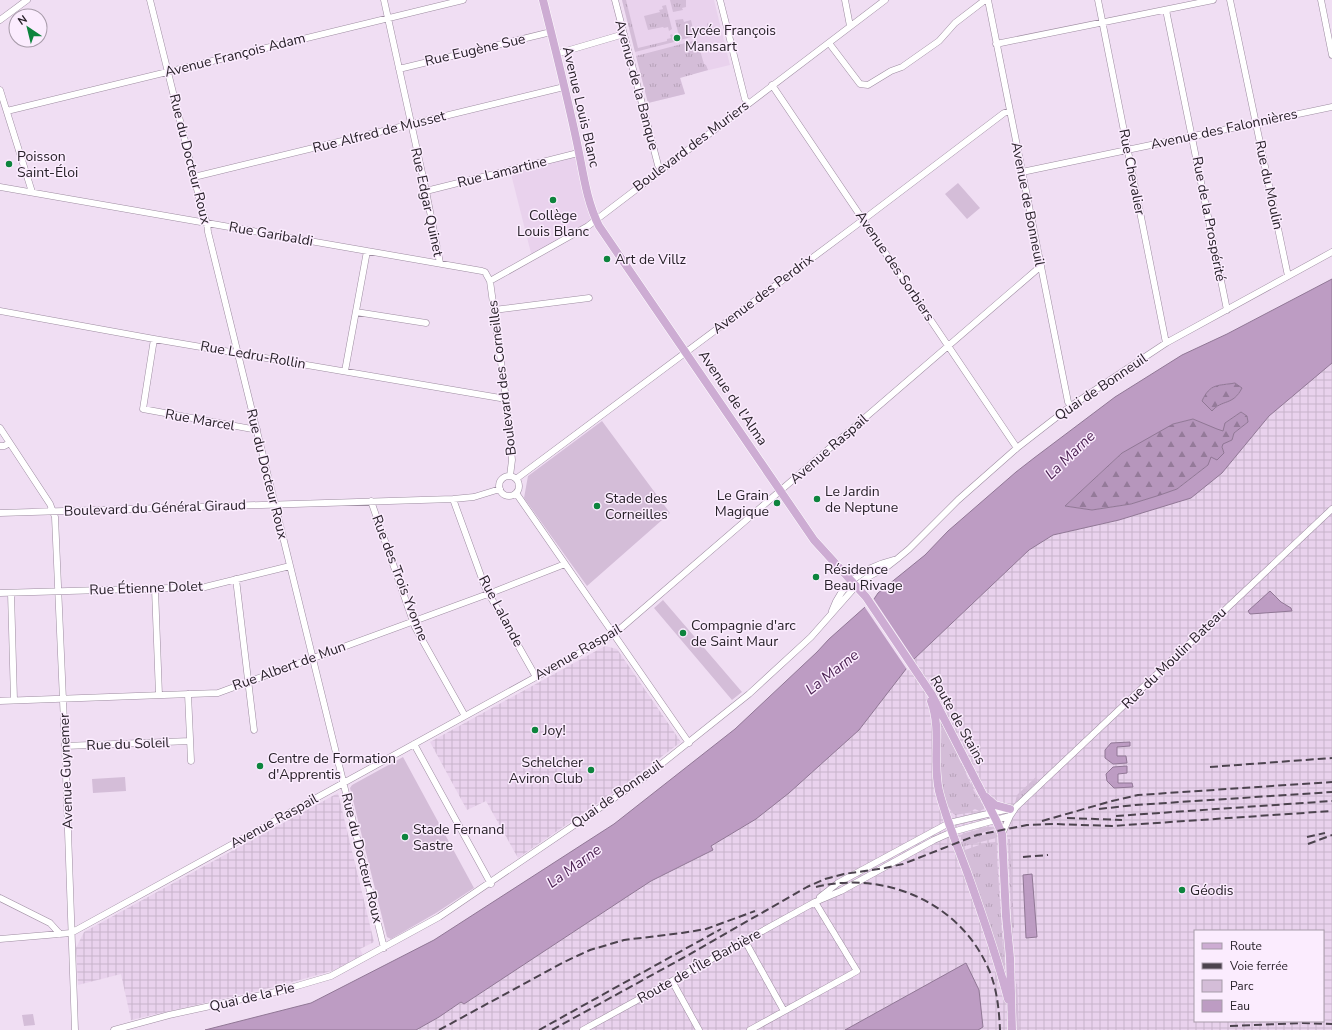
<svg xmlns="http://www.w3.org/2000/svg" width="1332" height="1030" viewBox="0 0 1332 1030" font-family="'Nunito Sans',sans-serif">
<defs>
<pattern id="industrial-grid" width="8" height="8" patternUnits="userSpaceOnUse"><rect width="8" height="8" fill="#e9d2ed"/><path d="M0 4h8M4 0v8" fill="none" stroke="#c8b4cb"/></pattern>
<pattern id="grass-tufts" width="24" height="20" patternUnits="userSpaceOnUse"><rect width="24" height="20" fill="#d4bdd8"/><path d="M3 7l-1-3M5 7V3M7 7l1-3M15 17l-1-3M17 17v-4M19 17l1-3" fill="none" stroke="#b6a2b9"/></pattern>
<pattern id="forest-firs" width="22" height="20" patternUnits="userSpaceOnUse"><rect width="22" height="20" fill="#b696bc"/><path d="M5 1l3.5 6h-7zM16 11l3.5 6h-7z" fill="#947a99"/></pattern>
</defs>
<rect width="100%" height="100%" fill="#f0def3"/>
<path fill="#e9d2ed" d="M 622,0 L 714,0 L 730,65 L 680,77 L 685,94 L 648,103 Z
M 578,153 L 595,220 L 532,257 L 510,170 Z"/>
<path fill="url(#industrial-grid)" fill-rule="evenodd" d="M 1332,363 L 1332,1030 L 416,1030 L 439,1017 L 462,1002 L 464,1004 L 651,881 L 713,850 L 711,846 L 756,819 L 789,793 L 859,730 L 913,660 L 1029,550 L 1053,535 L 1119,520 L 1222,473 L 1269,416 ZM 1195,931 L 1323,931 L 1323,1021 L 1195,1021 Z
M 605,646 L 617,649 L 681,742 L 627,783 L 518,858 L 486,801 L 467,810 L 430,742 Z
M 338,793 L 374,942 L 360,949 L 363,955 L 335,970 L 278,986 L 131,1020 L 121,974 L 78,985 L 76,948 L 84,932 Z"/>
<path fill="url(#grass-tufts)" d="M 622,0 L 626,0 L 638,48 L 667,41 L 667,39 L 671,38 L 670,35 L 672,34 L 675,40 L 674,42 L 635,52 Z
M 670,0 L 686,0 L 686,7 L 682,8 L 683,10 L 673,12 Z
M 666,5 L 672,29 L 669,31 L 668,27 L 664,28 L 663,27 L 648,30 L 644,16 L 660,12 L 659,10 L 663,9 L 662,6 Z
M 683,19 L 684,22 L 691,20 L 694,33 L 708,29 L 707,24 L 708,23 L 710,32 L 680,40 L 675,20 Z
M 697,40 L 704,64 L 706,65 L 708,70 L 680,78 L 685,94 L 648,103 L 636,56 Z
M 941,720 L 974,791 L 984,807 L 984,809 L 979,811 L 975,809 L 967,813 L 955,815 C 934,796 943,746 941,720 Z
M 1036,777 L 1037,782 L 1015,803 L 1017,795 Z
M 988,827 L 991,827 L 993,829 L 961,840 L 961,835 L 965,833 Z
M 995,832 L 996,838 L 961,847 L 959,843 L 971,838 Z
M 1008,839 L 1010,839 L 1014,928 L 1012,928 Z
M 996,842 L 1004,964 L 1002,966 L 962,851 L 985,843 Z
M 1017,981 L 1019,1030 L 1017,1030 L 1015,991 Z"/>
<path fill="url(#forest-firs)" d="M 1235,383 L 1242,388 C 1239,394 1235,399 1228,402 C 1220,406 1218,403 1212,412 L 1202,401 C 1210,383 1218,386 1235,383 Z
M 1241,412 L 1247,416 L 1248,422 L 1234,433 L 1232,440 L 1222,447 L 1224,453 L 1217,461 L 1208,465 L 1177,489 L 1161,495 L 1131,504 L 1092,510 L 1065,506 L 1122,453 L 1144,439 L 1173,424 L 1193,419 L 1205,423 L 1225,423 Z"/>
<path fill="#d4bdd8" d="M 958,183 L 980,208 L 967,219 L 945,194 Z
M 602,421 L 670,513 L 587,586 L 524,498 L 528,476 Z
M 663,600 L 742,692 L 732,700 L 654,608 Z
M 403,757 L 474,888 L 436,913 L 391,939 L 387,937 L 350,788 L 352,785 Z
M 125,777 L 126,791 L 93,793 L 92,779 Z
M 33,1014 L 35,1025 L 24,1026 L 22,1015 Z"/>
<path fill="#bd9cc3" stroke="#907795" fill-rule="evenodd" d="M 1332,279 L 1332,363 L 1269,416 L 1222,473 L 1191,498 L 1119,520 L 1053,535 L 1029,550 L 913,660 L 859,730 L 789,793 L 756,819 L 711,846 L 713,850 L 651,881 L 628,896 L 464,1004 L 461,1002 L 439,1017 L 416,1030 L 205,1030 L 311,1003 L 434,940 L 614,824 L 735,729 L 817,652 L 829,639 L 874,599 L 878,593 L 925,555 L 948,531 L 1016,472 L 1034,458 L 1115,397 L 1182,355 L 1227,334 ZM 1235,383 L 1242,388 C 1233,406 1222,399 1212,411 L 1202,401 C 1210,383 1218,386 1235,383 ZM 1241,412 L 1247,416 L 1248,422 L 1234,433 L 1232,440 L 1223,444 L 1222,447 L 1224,453 L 1217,460 L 1211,457 L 1208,465 L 1177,489 L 1160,495 L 1131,504 L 1092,510 L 1065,506 L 1122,453 L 1173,424 L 1193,419 L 1217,429 L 1223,431 L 1225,423 Z
M 1270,591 L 1281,602 L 1291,608 L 1292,611 L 1250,614 L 1248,611 Z
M 1130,742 L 1130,746 L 1117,747 L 1117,756 L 1126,756 L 1127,763 L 1113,764 L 1105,758 L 1105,750 L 1111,743 Z
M 1127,766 L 1127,773 L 1118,774 L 1118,783 L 1132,783 L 1133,787 L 1114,788 L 1107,781 L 1106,774 L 1113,767 Z
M 1032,874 L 1037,937 L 1026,938 L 1023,875 Z
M 966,963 L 979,990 L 983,1027 L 978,1030 L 845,1030 Z"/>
<path fill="#f0def3" d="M 873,598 L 915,661 L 908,671 L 864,606 Z"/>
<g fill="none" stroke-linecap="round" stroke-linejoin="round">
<defs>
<path id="minor" d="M 150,0 L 203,213 L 207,223 L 208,232 L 384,948
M 384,0 L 426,191 L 440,263
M 615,0 L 658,165 L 661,170
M 720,0 L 745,99 L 748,103
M 845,0 L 850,26
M 988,0 L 1068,402 L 1071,406
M 1098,0 L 1166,343
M 1230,0 L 1288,276
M 1321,0 L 1332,55
M 1166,10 L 1227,310
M 0,20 L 27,0
M 829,43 L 860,84 L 868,85 L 891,71 L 902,67 L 939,41 L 955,23 L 985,0
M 996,44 L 1213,0
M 556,54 L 624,34
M 399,69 L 551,32
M 772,85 L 1017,448
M 0,90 L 32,192
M 7,111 L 463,0
M 1022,172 L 1332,107
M 194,177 L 564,87
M 0,187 L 482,271 L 485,272 L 490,281 L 506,399 L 512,460 L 510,476
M 426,191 L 578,153
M 490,281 L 588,226 L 885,0
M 494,310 L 589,298
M 0,311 L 154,339 L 506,399
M 356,312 L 426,323
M 154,339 L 143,409 L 257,430
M 345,371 L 367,251
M 0,428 L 50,504 L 55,517 L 65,746 L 75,1030
M 0,446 L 4,446 L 10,443
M499 486a10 10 0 1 1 20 0a10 10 0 1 1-20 0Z
M 516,479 L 855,226 L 1004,113 L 1010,111
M 516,493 L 689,743
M 453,499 L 485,587 L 536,677
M 371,501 L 415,627 L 465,716
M 0,513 L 453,499 L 474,497 L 500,489
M 236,579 L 254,730
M 155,589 L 159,695
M 0,593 L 205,587 L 290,566
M 11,593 L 14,700
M 832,611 C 842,582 866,567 894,560
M 188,694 L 191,761
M 0,701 L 218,693 L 496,591 L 565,564
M 414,744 L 491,884
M 65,746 L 190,741
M 1002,834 L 1010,816 L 1016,807 L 1332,509
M 820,897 L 838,883 L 949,823 L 1009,809
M 0,898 L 50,923 L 60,934
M 0,939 L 71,933 L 614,634 L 1041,266
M 745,941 L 784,1011
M 672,981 L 699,1030
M 114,1030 L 169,1015 L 280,991 L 331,976 L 439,917 L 645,777 L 749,694 L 811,637 L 856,586 L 868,577 L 888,566 L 897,559 L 909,549 L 958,500 L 1017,448 L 1071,406 L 1166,343 L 1332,252
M 583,1030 L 815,902 L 841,891 L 934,840 L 952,832 L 1010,816
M 750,1030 L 857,971 L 815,902"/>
<path id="major" d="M 543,0 C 555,48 567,95 577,143 C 583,171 586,200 599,226 L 814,540 L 866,597 L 932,695 L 996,820 L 1002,834 L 1006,916 L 1010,958 L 1012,1030
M 931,701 C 942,730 932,761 939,791 C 946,819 957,845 967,872 C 982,914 997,956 1008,999
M 986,797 L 995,805 L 1010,809"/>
</defs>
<use href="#minor" stroke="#9d8ca0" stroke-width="7"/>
<use href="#major" stroke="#fff" stroke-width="9"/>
<use href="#minor" stroke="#fff" stroke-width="6"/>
<use href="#major" stroke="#cdacd3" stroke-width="8"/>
<path stroke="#4c434e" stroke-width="2" stroke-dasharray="8 4" stroke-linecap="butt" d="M 1210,767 L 1332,758
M 1099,809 L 1135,805 L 1332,792
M 1116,816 L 1332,801
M 1067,818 L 1122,820
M 1042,821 L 1112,801 L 1138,795 L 1332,782
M 1307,837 L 1325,833
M 1308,844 L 1332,835
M 1023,857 L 1048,855
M 816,887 C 885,870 961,903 989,970 C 997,989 999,1009 1000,1030
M 1230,1026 L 1301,1023 L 1332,1024
M 439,1030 L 564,962 L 590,950 L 624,940 L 682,933 L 706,929 L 755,911
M 539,1030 L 721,929
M 552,1030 L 683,958 L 807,887 L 825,879 L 844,874 L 885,868 L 903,864 L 977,835 L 1027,825 L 1054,824 L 1112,826 L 1332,811"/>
</g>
<g fill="#0d843d" stroke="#fbecfe" stroke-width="1.5">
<circle cx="677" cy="38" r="4"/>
<circle cx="9" cy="164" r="4"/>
<circle cx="553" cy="200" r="4"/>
<circle cx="607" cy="259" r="4"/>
<circle cx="817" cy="499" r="4"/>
<circle cx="777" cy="503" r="4"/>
<circle cx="597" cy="506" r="4"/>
<circle cx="816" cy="577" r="4"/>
<circle cx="683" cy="633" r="4"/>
<circle cx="535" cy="730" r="4"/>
<circle cx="260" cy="766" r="4"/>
<circle cx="591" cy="770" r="4"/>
<circle cx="405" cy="837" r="4"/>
<circle cx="1182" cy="890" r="4"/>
</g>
<g text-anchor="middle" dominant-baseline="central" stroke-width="3" stroke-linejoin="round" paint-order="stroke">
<g font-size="14" fill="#282129" stroke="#fbecfe" text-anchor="start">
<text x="685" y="30">Lycée François<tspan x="685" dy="16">Mansart</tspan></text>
<text x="17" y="156">Poisson<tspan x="17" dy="16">Saint-Éloi</tspan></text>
<text x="553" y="215" text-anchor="middle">Collège<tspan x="553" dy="16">Louis Blanc</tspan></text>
<text x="615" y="259">Art de Villz</text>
<text x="825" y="491">Le Jardin<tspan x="825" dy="16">de Neptune</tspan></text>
<text x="769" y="495" text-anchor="end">Le Grain<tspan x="769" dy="16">Magique</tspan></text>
<text x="605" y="498">Stade des<tspan x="605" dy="16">Corneilles</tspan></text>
<text x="824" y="569">Résidence<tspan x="824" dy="16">Beau Rivage</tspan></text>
<text x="691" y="625">Compagnie d'arc<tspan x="691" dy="16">de Saint Maur</tspan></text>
<text x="543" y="730">Joy!</text>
<text x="268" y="758">Centre de Formation<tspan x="268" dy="16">d'Apprentis</tspan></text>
<text x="583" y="762" text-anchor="end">Schelcher<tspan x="583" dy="16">Aviron Club</tspan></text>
<text x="413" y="829">Stade Fernand<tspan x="413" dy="16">Sastre</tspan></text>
<text x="1190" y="890">Géodis</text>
</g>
<g font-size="14" fill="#282129" stroke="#fbecfe">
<text transform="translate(475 50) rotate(-13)">Rue Eugène Sue</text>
<text transform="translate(235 55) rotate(-14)">Avenue François Adam</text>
<text transform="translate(637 85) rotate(75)">Avenue de la Banque</text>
<text transform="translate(581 107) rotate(77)">Avenue Louis Blanc</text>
<text transform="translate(1224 129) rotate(-12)">Avenue des Falonnières</text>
<text transform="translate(379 132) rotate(-14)">Rue Alfred de Musset</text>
<text transform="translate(691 146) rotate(-37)">Boulevard des Muriers</text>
<text transform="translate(190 159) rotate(76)">Rue du Docteur Roux</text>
<text transform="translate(502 172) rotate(-14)">Rue Lamartine</text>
<text transform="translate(1132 172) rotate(79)">Rue Chevalier</text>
<text transform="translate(1269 185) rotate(78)">Rue du Moulin</text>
<text transform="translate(427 202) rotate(78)">Rue Edgar Quinet</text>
<text transform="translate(1028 204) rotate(79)">Avenue de Bonneuil</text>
<text transform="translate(1209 219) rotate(79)">Rue de la Prospérité</text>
<text transform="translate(271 234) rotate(10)">Rue Garibaldi</text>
<text transform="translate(895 266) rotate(56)">Avenue des Sorbiers</text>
<text transform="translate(763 294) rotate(-37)">Avenue des Perdrix</text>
<text transform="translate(253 355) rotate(10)">Rue Ledru-Rollin</text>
<text transform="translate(502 378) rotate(-97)">Boulevard des Corneilles</text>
<text transform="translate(1101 387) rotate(-34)">Quai de Bonneuil</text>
<text transform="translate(733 398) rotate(56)">Avenue de l'Alma</text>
<text transform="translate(200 420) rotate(10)">Rue Marcel</text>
<text transform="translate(829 449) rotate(-41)">Avenue Raspail</text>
<text transform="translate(267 474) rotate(76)">Rue du Docteur Roux</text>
<text transform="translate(155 508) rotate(-2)">Boulevard du Général Giraud</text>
<text transform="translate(400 578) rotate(69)">Rue des Trois Yvonne</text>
<text transform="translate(146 588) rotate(-2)">Rue Étienne Dolet</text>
<text transform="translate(501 611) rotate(62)">Rue Lalande</text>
<text transform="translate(578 652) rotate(-30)">Avenue Raspail</text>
<text transform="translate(1174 658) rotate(-44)">Rue du Moulin Bateau</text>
<text transform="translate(289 666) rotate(-20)">Rue Albert de Mun</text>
<text transform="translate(958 720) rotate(61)">Route de Stains</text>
<text transform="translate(128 744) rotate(-2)">Rue du Soleil</text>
<text transform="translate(66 771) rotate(-92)">Avenue Guynemer</text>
<text transform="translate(617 794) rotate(-35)">Quai de Bonneuil</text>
<text transform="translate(274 821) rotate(-29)">Avenue Raspail</text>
<text transform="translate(362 858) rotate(76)">Rue du Docteur Roux</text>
<text transform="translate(699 966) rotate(-29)">Route de l'Île Barbière</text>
<text transform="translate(252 997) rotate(-13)">Quai de la Pie</text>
</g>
<g font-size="15" font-style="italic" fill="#4b2152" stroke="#fbecfe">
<text transform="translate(1070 455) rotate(-44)">La Marne</text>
<text transform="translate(832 672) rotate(-38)">La Marne</text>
<text transform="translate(574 866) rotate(-36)">La Marne</text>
</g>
</g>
<rect x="1194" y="930" width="130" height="92" fill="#fbecfe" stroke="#a79ba9"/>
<rect x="1202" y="943" width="20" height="6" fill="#cdacd3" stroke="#a79ba9"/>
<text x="1230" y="950" font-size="12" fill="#282129">Route</text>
<rect x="1202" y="963" width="20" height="6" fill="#4c434e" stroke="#a79ba9"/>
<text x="1230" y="970" font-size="12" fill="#282129">Voie ferrée</text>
<rect x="1202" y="980" width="20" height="12" fill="#d4bdd8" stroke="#a79ba9"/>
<text x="1230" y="990" font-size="12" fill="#282129">Parc</text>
<rect x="1202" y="1000" width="20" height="12" fill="#bd9cc3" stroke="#a79ba9"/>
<text x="1230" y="1010" font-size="12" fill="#282129">Eau</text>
<g transform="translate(28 28) rotate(325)"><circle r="19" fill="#fbecfe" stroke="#a79ba9"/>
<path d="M0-3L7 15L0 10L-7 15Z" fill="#0d843d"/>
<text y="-6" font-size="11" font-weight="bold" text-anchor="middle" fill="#282129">N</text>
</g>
</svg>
